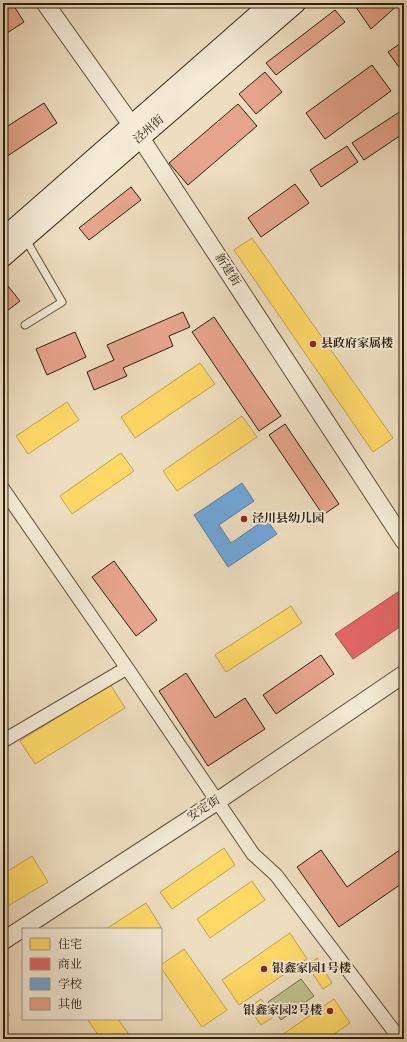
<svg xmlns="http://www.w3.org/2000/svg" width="407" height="1042" viewBox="0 0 407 1042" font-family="'Old Standard TT','Noto Serif SC',serif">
<rect width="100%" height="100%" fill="#eedec0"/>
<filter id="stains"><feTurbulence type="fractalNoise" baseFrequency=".005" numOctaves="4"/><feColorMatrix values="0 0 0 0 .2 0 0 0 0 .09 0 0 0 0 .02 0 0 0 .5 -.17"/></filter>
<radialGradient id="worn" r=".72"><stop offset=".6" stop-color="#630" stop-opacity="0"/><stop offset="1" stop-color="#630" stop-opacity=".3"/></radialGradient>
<path fill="#c0bf8d" stroke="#77704e" d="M 301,979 L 314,996 L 281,1020 L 268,1002 Z"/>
<path fill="#ffd966" stroke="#c0a24c" d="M 252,238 L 393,438 L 373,452 L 234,250 Z
M 200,363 L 215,384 L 135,438 L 121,417 Z
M 67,402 L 79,420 L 28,454 L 16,436 Z
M 242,416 L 257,437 L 177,491 L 163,471 Z
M 121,453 L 134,471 L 72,514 L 60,496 Z
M 291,606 L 302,623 L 226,672 L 215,655 Z
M 110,684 L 125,708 L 35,764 L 20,741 Z
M 224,848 L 235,865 L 172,909 L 160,892 Z
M 32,856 L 48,882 L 3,909 L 3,874 Z
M 252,881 L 265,900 L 210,938 L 197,919 Z
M 146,903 L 161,927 L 158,929 L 106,929 Z
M 290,933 L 307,959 L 239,1005 L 222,980 Z
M 184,949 L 227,1010 L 202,1027 L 161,968 L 161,965 Z
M 317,958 L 332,983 L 323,989 L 307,965 Z
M 261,999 L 273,1017 L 261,1025 L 249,1008 Z
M 334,999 L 350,1023 L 327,1039 L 276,1039 Z
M 3,1004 L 10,1015 L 3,1019 Z
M 87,1019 L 118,1019 L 130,1036 L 126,1039 L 101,1039 Z"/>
<path fill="#e06666" stroke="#ab514c" d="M 404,588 L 404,624 L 353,659 L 335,634 Z"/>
<path fill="#6fa8dc" stroke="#5c7f9e" d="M 242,483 L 254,501 L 219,525 L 231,543 L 266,519 L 277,534 L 228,567 L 194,515 Z"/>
<path fill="#e6a48d" stroke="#2e200e" d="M 3,3 L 12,3 L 24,22 L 7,33 L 3,28 Z
M 353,3 L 400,3 L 371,29 Z
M 335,10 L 345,22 L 276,75 L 266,63 Z
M 401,43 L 404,47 L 404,74 L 388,52 Z
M 372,65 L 391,91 L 325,139 L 306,113 Z
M 265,72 L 282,92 L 256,114 L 239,94 Z
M 44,103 L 57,123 L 3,159 L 3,129 Z
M 238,104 L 257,126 L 188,185 L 169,163 Z
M 404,109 L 404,133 L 364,160 L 352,143 Z
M 347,146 L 358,162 L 321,187 L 310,170 Z
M 295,184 L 309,203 L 261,237 L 248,218 Z
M 131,187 L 141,200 L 89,240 L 79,228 Z
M 4,281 L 20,301 L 3,314 L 3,282 Z
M 183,312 L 190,327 L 169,336 L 173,346 L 123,368 L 127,376 L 94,390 L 87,372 L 114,360 L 107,345 Z
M 214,317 L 281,416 L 259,431 L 192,332 Z
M 75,332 L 86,357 L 47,375 L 36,349 Z
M 285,424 L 339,504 L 323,515 L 269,435 Z
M 114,561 L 157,620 L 136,636 L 92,577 Z
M 321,655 L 334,674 L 276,714 L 263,695 Z
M 186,673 L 215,718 L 245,698 L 265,729 L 208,766 L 159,691 Z
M 404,847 L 404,882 L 339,927 L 297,867 L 321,850 L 347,887 Z"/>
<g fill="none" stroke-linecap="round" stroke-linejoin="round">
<defs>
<path id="service" d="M 25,325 L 62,302 L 26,240"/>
<path id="minor" d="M 3,489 L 127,668 L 253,854 L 276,875 L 400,1039
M 3,741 L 127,668"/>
<path id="tertiary" d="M 45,3 L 140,137 L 404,541
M 3,941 L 216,802 L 404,674"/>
<path id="secondary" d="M 3,238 L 271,3
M 3,257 L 296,3"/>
</defs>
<use href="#service" stroke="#5e503a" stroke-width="9"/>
<use href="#minor" stroke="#5e503a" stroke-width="15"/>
<use href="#tertiary" stroke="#5e503a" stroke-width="19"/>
<use href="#secondary" stroke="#2e200e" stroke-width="21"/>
<use href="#service" stroke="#f4ead6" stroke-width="7"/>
<use href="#minor" stroke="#f4ead6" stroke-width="13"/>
<use href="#tertiary" stroke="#f4ead6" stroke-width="17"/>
<use href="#secondary" stroke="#f4ead6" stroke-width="19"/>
</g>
<g fill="#8f2418" stroke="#f4ead6" stroke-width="1.5">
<circle cx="313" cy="344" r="4"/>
<circle cx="244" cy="519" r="4"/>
<circle cx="264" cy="969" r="4"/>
<circle cx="330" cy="1011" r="4"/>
</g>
<g text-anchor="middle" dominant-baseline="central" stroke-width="4" stroke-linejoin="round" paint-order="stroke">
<g font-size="12" fill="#2e200e" stroke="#f4ead6">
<text transform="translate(149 130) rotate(-41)">泾州街</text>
<text transform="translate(227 270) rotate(57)">新建街</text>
<text transform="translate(204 809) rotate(-33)">安定街</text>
</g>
<g font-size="12" font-weight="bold" fill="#2e200e" stroke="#f4ead6" text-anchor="start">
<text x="321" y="344">县政府家属楼</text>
<text x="252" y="519">泾川县幼儿园</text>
<text x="272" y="969">银鑫家园1号楼</text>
<text x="322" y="1011" text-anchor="end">银鑫家园2号楼</text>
</g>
</g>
<rect width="407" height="1042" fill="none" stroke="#eedec0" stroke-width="16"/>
<rect x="4" y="4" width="399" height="1034" fill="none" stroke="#2e200e" stroke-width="2"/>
<rect x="8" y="8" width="391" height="1026" fill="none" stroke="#2e200e"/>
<rect x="22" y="928" width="140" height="92" fill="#f4ead6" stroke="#a59986"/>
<rect x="30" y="938" width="20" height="12" fill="#ffd966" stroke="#a59986"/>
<text x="58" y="948" font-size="12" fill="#2e200e">住宅</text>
<rect x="30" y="958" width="20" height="12" fill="#e06666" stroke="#a59986"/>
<text x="58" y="968" font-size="12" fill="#2e200e">商业</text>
<rect x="30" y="978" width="20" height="12" fill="#6fa8dc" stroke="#a59986"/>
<text x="58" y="988" font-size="12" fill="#2e200e">学校</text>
<rect x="30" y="998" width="20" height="12" fill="#e6a48d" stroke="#a59986"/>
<text x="58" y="1008" font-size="12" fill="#2e200e">其他</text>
<rect width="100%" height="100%" filter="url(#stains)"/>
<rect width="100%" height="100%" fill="url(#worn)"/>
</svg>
